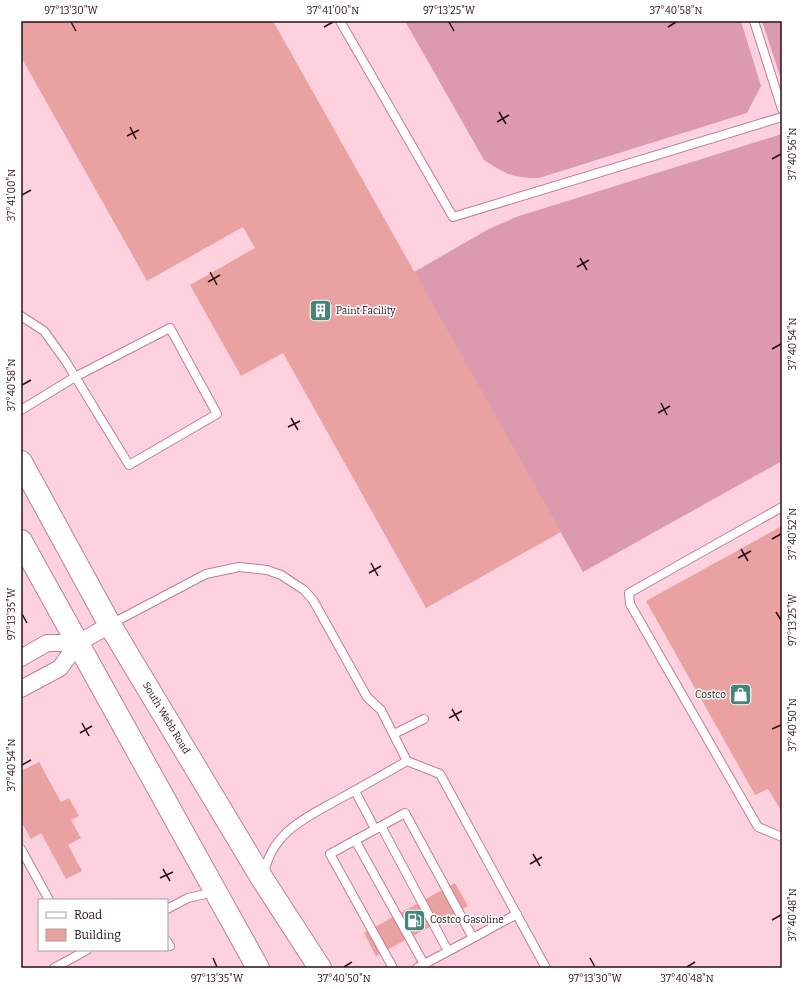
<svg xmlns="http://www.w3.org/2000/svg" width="803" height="989" viewBox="0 0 803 989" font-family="Bitter,serif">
<rect width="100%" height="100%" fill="#fdd1de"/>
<path fill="#dc9aae" d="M 405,21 L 741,21 L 761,86 L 747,113 L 539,178 C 514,179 504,173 484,160 Z
M 762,21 L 782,21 L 782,80 L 781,79 Z
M 782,134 L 782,461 L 583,572 L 414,272 L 487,230 L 516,217 Z"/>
<path fill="#eaa1a1" d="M 21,21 L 273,21 L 561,532 L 426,608 L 283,353 L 241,376 L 190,285 L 255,248 L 243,227 L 147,281 L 21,57 Z
M 782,526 L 782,812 L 768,789 L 755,795 L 646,601 Z
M 39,762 L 61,802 L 69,798 L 79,816 L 71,820 L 81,838 L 68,845 L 82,871 L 66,879 L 41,833 L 31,839 L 21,821 L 21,771 Z
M 455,883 L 468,906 L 376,956 L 364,933 Z"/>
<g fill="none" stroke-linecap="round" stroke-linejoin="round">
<defs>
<path id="lane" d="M 340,21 L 453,217 L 782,117
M 754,21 L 782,109
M 21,316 L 44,331 L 65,360 L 129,465 L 217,414 L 170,328 L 75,377 L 21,410
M 782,507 L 629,593 L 630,604 L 758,827 L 782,837
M 111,624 L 206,574 L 239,567 L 267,570 L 281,575 L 304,590 L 313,600 L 367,697 L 381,710 L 407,761 L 440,774 L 546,968
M 394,734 L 424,719
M 355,791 L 375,829
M 381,826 L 448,951
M 355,840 L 424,964
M 21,849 L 49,900
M 264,875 C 271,831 309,816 343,797 C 365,785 386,773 407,761
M 167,909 L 188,898 L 214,892
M 167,941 L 170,946
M 54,968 L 87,950
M 393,968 L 330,854 L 405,813 L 473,938 L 517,914
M 417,968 L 473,938"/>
<path id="street" d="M 21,658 L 47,643 L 78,643
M 21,689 L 60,668 L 78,643 L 110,625"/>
<path id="secondary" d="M 21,462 L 110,625 L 263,880 L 320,968
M 21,541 L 258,968"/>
</defs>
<use href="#lane" stroke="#c17e93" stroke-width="10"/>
<use href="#street" stroke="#c17e93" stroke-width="18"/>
<use href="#secondary" stroke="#c17e93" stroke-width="24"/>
<use href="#lane" stroke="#fff" stroke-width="8"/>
<use href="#street" stroke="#fff" stroke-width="16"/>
<use href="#secondary" stroke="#fff" stroke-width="22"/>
</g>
<path fill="none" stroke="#280f18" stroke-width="1.5" d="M 71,22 L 76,31M 449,22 L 454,31M 324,27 L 333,22M 668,27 L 676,22M 499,112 L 506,124M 497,122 L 509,115M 130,127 L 136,139M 127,136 L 139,130M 772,159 L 781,154M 22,195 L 31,190M 580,258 L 587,270M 577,267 L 589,260M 210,272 L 217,285M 208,282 L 220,275M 772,349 L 781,344M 22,385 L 31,380M 661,403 L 667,415M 658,413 L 670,406M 291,418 L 298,430M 288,427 L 300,421M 772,539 L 781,534M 741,549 L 748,561M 738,558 L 751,551M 371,563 L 378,576M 369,573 L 381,566M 776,612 L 781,620M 22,614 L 27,623M 452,709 L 459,721M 449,718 L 462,711M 82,723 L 89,736M 772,729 L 781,725M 80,733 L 92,726M 22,765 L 31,760M 533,854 L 540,866M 530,864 L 542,857M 163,869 L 170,881M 160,878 L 173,872M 772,920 L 781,915M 213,958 L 217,967M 590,958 L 595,967M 344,967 L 352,962M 687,967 L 695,962"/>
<defs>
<symbol id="building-square" viewBox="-11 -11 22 22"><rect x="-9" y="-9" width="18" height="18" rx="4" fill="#438679" stroke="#fff"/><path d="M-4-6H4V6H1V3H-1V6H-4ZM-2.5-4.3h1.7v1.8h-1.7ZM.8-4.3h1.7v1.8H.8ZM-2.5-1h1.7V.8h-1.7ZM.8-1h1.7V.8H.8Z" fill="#fff"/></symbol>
<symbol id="shop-square" viewBox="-11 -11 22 22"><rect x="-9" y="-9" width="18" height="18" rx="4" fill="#438679" stroke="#fff"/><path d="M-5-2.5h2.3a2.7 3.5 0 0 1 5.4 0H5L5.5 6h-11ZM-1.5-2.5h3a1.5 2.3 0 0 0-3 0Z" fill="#fff"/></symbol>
<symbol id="fuel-square" viewBox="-11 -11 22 22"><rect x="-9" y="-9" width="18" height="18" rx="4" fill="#438679" stroke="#fff"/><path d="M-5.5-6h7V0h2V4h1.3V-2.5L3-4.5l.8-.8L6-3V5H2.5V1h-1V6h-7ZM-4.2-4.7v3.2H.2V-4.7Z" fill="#fff"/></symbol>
</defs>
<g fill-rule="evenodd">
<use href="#building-square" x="308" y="298" width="25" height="25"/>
<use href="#shop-square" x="728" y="682" width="25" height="25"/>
<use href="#fuel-square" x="402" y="908" width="25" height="25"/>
</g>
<g text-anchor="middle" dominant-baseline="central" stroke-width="3" stroke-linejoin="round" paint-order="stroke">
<g font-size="10" fill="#280f18" stroke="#fff" text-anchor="start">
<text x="336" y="311">Paint Facility</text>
<text x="726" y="695" text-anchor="end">Costco</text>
<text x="430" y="920">Costco Gasoline</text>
</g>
<g font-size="10" fill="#280f18" stroke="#fff">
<text transform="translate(166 718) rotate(59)">South Webb Road</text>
</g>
</g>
<rect width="803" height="989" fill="none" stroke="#ffffff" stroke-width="44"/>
<rect x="38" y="899" width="130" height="52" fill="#ffffff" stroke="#a99fa3"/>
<rect x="46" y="912" width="20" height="6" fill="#ffffff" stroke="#a99fa3"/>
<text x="74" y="919" font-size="12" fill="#280f18">Road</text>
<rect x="46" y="929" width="20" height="12" fill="#eaa1a1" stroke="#a99fa3"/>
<text x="74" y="939" font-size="12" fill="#280f18">Building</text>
<rect x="22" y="22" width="759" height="945" fill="none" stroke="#280f18" stroke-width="1.5"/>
<g font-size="10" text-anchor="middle" fill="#280f18">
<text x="71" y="14">97°13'30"W</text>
<text x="333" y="14">37°41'00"N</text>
<text x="449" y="14">97°13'25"W</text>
<text x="676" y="14">37°40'58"N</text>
<text transform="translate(792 154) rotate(-90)" y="4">37°40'56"N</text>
<text transform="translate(11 195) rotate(-90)" y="4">37°41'00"N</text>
<text transform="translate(792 344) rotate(-90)" y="4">37°40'54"N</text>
<text transform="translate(11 385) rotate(-90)" y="4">37°40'58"N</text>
<text transform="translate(792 534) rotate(-90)" y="4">37°40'52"N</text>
<text transform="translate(11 614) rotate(-90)" y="4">97°13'35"W</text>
<text transform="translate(792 620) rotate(-90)" y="4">97°13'25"W</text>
<text transform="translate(792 725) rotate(-90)" y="4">37°40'50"N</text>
<text transform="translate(11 765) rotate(-90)" y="4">37°40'54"N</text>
<text transform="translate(792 915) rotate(-90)" y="4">37°40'48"N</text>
<text x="217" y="982">97°13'35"W</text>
<text x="344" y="982">37°40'50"N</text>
<text x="595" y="982">97°13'30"W</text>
<text x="687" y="982">37°40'48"N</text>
</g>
</svg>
